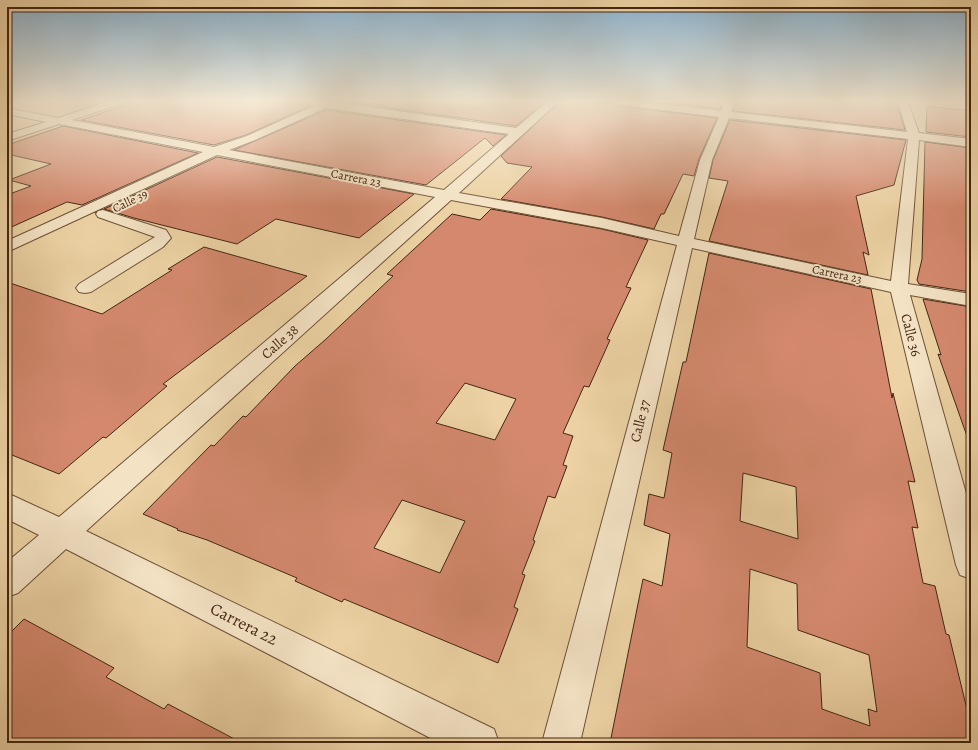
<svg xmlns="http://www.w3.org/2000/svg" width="978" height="750" viewBox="0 0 978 750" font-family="Alegreya,serif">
<rect width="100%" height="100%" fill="#ecd2a4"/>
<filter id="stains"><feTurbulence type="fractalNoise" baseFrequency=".005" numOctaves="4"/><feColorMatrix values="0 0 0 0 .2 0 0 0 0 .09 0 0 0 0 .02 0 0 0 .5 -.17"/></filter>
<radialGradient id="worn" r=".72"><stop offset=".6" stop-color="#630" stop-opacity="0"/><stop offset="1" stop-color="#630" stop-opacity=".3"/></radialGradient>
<path fill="#d4896e" stroke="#442613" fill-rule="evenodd" d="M 134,102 L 310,102 L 310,106 L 246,135 L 214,145 L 81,120 Z
M 346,102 L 363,102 L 384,105 L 389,102 L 545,102 L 516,126 Z
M 559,102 L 614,102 L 620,106 L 717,118 L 699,159 L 694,176 L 683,174 L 664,214 L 661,214 L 654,229 L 602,217 L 501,199 L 532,167 L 507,163 L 501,156 Z
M 659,102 L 723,102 L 720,109 Z
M 736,102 L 881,102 L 897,104 L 905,130 L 733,111 Z
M 927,106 L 971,111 L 971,137 L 926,132 Z
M 326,110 L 506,135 L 493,146 L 485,138 L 426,185 L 234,150 Z
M 730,120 L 906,140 L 894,185 L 856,196 L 869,255 L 863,252 L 868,275 L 709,241 L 728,181 L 709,178 L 713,160 Z
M 63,126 L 198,153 L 82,205 L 67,202 L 7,229 L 7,195 L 31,186 L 9,180 L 51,164 L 7,154 L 7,145 Z
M 925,142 L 971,148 L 971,292 L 919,284 L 917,280 L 922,259 Z
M 217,157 L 414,194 L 359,238 L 276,219 L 237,244 L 134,218 L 104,209 Z
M 491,209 L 602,229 L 648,240 L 626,287 L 631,288 L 607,339 L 610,340 L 589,387 L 584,386 L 563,433 L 573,436 L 563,465 L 567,466 L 555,498 L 548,496 L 533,540 L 535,541 L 522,574 L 525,575 L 514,607 L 518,609 L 498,663 L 344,599 L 342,602 L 295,581 L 297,578 L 207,540 L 177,530 L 178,529 L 143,514 L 211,445 L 214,446 L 243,416 L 246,417 L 295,366 L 325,340 L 393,276 L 387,274 L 452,214 L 480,220 ZM 465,383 L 516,399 L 495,440 L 436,423 ZM 402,500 L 465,521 L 440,573 L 374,548 Z
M 204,247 L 307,276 L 163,384 L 167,386 L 106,438 L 103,437 L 59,474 L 7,453 L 7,282 L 102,314 L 172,270 L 168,269 Z
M 709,253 L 871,289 L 892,398 L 893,393 L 915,482 L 908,481 L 918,528 L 912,527 L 923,583 L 935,586 L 946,634 L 949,635 L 971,726 L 971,743 L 610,743 L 643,579 L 662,586 L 670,534 L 644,525 L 649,494 L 664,498 L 672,453 L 663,450 L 683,362 L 686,362 ZM 743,473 L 796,487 L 798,539 L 740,521 ZM 750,569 L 797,584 L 798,630 L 869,655 L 877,712 L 868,709 L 870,726 L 822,709 L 820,673 L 747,647 Z
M 923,299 L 971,307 L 971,438 L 968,439 L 938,354 L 941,355 Z
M 24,619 L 114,668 L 106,677 L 164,709 L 168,704 L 242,743 L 7,743 L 7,636 Z"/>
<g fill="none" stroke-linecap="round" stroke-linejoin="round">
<defs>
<path id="minor" d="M 106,102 L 121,102 L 120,104 L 72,120 L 214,147 L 247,136 L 314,106 L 311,105 L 311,102 L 335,102 L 516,128 L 547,102 L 558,102 L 459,193 L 602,218 L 679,236 L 700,160 L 719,117 L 620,105 L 615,102 L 646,102 L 721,111 L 725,102 L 735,102 L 731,112 L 907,132 L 898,102 L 908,102 L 919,133 L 971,139 L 971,147 L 919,140 L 908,284 L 971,294 L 971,306 L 910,295 L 971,511 L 971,579 L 960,575 L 956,565 L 891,292 L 692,248 L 580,743 L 542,743 L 677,245 L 602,228 L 451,200 L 86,531 L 494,729 L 499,743 L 440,743 L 66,549 L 18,593 L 7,597 L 7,562 L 39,535 L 7,519 L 7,493 L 59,517 L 435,197 L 217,155 L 7,252 L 7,241 L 203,152 L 59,124 L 7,141 L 7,134 L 46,122 L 7,114 L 7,108 L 58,118 ZM 326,108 L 509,134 L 444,190 L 229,150 L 255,140 ZM 729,118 L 908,139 L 891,281 L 694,239 L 712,160 Z
M 103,210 L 166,230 L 171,238 L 163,247 L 91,292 L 85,293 L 79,292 L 76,288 L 79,284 L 155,237 L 98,217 L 96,214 L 98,211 Z"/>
</defs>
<use href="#minor" stroke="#6e5137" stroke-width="2"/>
<use href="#minor" fill="#f3e2c4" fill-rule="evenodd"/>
</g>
<linearGradient id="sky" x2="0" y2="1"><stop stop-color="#8ab4d2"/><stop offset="0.49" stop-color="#f6ebd6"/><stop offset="1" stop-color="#f6ebd6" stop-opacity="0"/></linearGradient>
<rect width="978" height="207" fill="url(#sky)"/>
<g text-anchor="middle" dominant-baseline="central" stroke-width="4" stroke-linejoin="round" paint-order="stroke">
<g font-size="12" fill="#442613" stroke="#f3e2c4">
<text transform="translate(356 178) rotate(11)">Carrera 23</text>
<text transform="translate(130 201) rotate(-26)">Calle 39</text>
<text transform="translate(837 274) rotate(12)">Carrera 23</text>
</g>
<g font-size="14" fill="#442613" stroke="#f3e2c4">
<text transform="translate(911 335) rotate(75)">Calle 36</text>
<text transform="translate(280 342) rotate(-41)">Calle 38</text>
<text transform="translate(640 421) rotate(-76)">Calle 37</text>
</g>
<g font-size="17" fill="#442613" stroke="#f3e2c4">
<text transform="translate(244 624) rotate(27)">Carrera 22</text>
</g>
</g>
<rect width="978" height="750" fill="none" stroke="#ecd2a4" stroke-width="24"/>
<rect x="8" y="8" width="962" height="734" fill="none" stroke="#442613" stroke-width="2"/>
<rect x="12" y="12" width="954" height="726" fill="none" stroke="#442613"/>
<rect width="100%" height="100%" filter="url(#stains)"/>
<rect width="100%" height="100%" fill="url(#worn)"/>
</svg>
